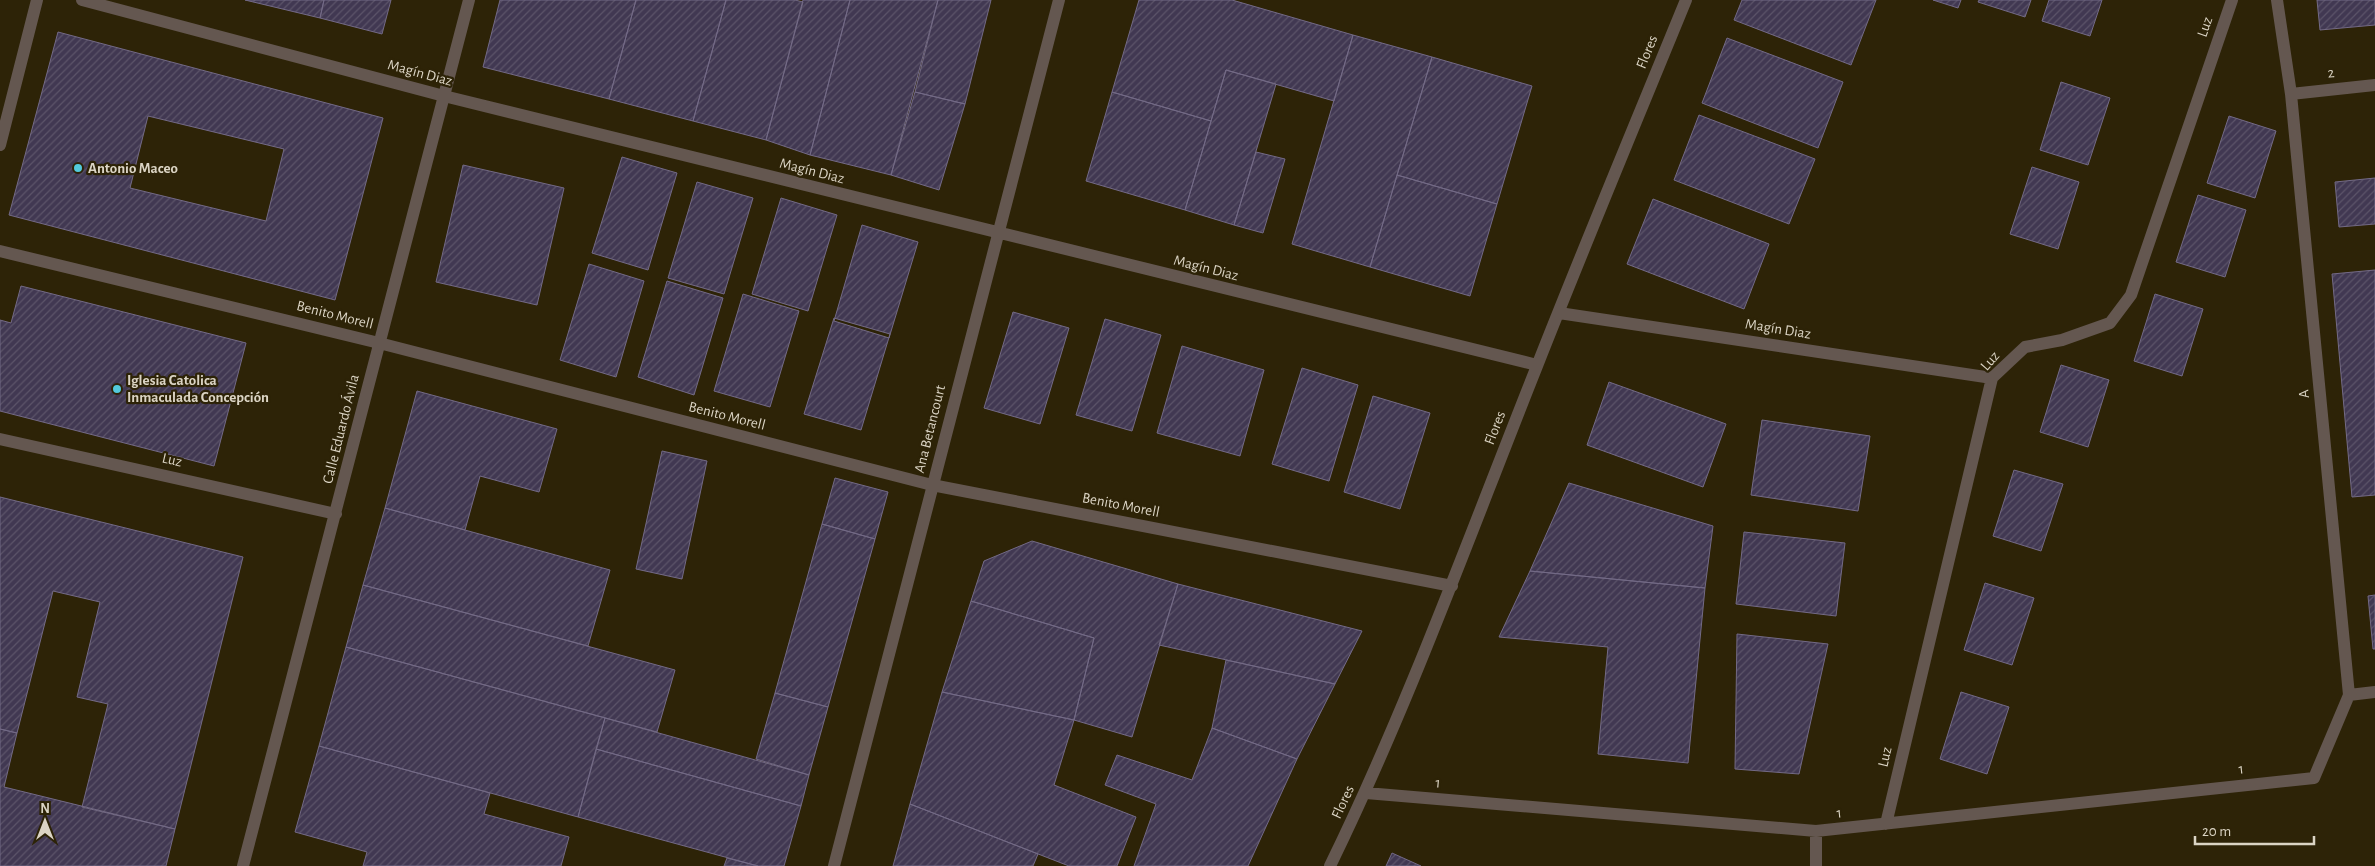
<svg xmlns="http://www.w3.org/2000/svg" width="2375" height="866" viewBox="0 0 2375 866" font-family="'Alegreya Sans',sans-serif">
<defs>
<pattern id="building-hatch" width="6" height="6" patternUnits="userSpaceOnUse" patternTransform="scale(1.25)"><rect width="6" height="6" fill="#413852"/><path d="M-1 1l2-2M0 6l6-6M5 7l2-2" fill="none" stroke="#5c5469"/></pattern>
</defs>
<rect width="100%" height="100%" fill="#2d2307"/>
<path fill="url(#building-hatch)" stroke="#736a86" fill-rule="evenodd" d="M 245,0 L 324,0 L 320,18 Z
M 324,0 L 391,0 L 382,34 L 320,18 Z
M 500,0 L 636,0 L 609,99 L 483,67 Z
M 636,0 L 726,0 L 693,121 L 609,99 Z
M 726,0 L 795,0 L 803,2 L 766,140 L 693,121 Z
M 803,0 L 850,0 L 810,155 L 766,140 Z
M 850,0 L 938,0 L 891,175 L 810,155 Z
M 938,0 L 991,0 L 965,104 L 915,92 Z
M 1139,0 L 1232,0 L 1353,35 L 1334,101 L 1226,70 L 1211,121 L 1112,92 Z
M 1742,0 L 1876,0 L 1851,65 L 1734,20 Z
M 1933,0 L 1961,0 L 1958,8 Z
M 1979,0 L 2031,0 L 2025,17 L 1978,2 Z
M 2049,0 L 2102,0 L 2090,36 L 2042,21 Z
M 2317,0 L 2375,0 L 2375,25 L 2320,30 Z
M 58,32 L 383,118 L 335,300 L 9,215 ZM 148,116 L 284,149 L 266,221 L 130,188 Z
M 1353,35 L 1432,57 L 1370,267 L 1292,244 Z
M 1727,38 L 1843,82 L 1818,148 L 1702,103 Z
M 1432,57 L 1532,86 L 1497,204 L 1397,175 Z
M 1226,70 L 1276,84 L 1234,225 L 1185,210 Z
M 2061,82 L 2110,98 L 2088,165 L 2040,150 Z
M 915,92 L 965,104 L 939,190 L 891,175 Z
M 1112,92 L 1211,121 L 1185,210 L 1086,181 Z
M 1699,115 L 1815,159 L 1789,224 L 1674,180 Z
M 2229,116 L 2276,131 L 2255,198 L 2207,183 Z
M 1256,152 L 1285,159 L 1263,233 L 1234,225 Z
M 622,157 L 677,173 L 648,270 L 592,253 Z
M 463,165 L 564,188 L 537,305 L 436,282 Z
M 2032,167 L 2079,182 L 2058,249 L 2010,234 Z
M 1397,175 L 1497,204 L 1470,296 L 1370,267 Z
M 2375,178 L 2375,224 L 2339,227 L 2335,182 Z
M 697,182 L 753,198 L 724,294 L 668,278 Z
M 2198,195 L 2246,210 L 2225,277 L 2176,262 Z
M 781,198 L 837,215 L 808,311 L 752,294 Z
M 1653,199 L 1769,244 L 1744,309 L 1627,264 Z
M 862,225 L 918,242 L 889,338 L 834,321 Z
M 589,264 L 644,281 L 616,377 L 560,360 Z
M 2375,270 L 2375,495 L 2352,497 L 2332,274 Z
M 667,281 L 723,298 L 694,395 L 638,377 Z
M 21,286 L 246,343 L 214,466 L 0,411 L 0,320 L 11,323 Z
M 743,294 L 799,311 L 770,407 L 714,391 Z
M 2155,294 L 2203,309 L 2182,376 L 2134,361 Z
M 1013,312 L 1069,328 L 1040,424 L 984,408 Z
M 834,318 L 890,334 L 861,430 L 804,414 Z
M 1105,319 L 1161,335 L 1132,431 L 1076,415 Z
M 1182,346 L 1264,370 L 1240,456 L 1157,433 Z
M 2061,365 L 2109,380 L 2088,447 L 2040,432 Z
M 1302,368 L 1358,385 L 1329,481 L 1272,464 Z
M 1609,382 L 1726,424 L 1703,487 L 1587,445 Z
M 417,391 L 557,429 L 539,492 L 480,476 L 465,530 L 385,508 Z
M 1373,396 L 1430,413 L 1400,509 L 1344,492 Z
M 1762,420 L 1870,436 L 1858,511 L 1751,495 Z
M 662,451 L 707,461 L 682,579 L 636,569 Z
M 2014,470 L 2063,484 L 2041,551 L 1993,536 Z
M 835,478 L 888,492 L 875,539 L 822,524 Z
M 1569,483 L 1713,526 L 1705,588 L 1530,571 Z
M 0,497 L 243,557 L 175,829 L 82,807 L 108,704 L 77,697 L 100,602 L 53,591 L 17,733 L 0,729 Z
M 385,508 L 610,570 L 588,646 L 363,585 Z
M 822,524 L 875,539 L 828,707 L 775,693 Z
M 1744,532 L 1845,543 L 1836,616 L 1736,604 Z
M 1032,541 L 1178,584 L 1132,737 L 1074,720 L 1094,638 L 971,601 L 984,561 Z
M 1530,571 L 1705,588 L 1688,763 L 1598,754 L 1608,647 L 1499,637 Z
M 1985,583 L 2034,598 L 2012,665 L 1964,650 Z
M 1178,584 L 1362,631 L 1335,684 L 1159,645 Z
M 363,585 L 675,670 L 657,732 L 346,647 Z
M 2375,595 L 2375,649 L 2373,649 L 2368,596 Z
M 971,601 L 1094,638 L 1074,720 L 942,692 Z
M 1737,634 L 1828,644 L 1799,774 L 1735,769 Z
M 346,647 L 605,718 L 578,817 L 319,746 Z
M 1226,660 L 1335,684 L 1297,759 L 1212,728 Z
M 942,692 L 1074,720 L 1054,785 L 1136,817 L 1117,866 L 1069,866 L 910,804 Z
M 1961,692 L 2009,707 L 1987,774 L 1940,759 Z
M 775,693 L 828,707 L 809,775 L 756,759 Z
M 605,718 L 809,775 L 801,806 L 596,749 Z
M 1212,728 L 1297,759 L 1248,866 L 1134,866 L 1156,804 L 1105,785 L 1117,755 L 1192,780 Z
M 0,729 L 17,733 L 4,787 L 175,829 L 166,866 L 0,866 Z
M 319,746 L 490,793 L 484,814 L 569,837 L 561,866 L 363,866 L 367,852 L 295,832 Z
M 596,749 L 801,806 L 784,866 L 758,866 L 578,817 Z
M 910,804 L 1038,854 L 1033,866 L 893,866 Z
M 1392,853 L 1421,866 L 1386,866 Z
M 727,858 L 758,866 L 724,866 Z"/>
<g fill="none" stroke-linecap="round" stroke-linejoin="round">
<path stroke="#645750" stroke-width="12" d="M 82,0 L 444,96 L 1537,365
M 2291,94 L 2375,85
M 0,145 L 37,0
M 0,251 L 379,343 L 932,485 L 1452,586
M 1559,313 L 1992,378
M 0,439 L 336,514
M 2349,695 L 2375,692
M 1366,793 L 1816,831 L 2314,778 L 2349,695 L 2291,94 L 2277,0
M 1886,824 L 1992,378 L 2025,347 L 2062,340 L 2110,323 L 2131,295 L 2232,0
M 1816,831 L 1816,866
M 243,866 L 469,0
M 834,866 L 1059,0
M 1330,866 C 1409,704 1470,534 1537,366 C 1585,244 1636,122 1686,0"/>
</g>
<g fill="#53cadc" stroke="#2d2307" stroke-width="2">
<circle cx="78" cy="168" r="5"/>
<circle cx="117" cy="389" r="5"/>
</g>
<g text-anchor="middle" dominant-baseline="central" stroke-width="4.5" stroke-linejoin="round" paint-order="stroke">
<g font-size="15" fill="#dbd4c4" stroke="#2d2307">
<text transform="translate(2205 27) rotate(-71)">Luz</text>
<text transform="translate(1647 52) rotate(-68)">Flores</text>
<text transform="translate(420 73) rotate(15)">Magín Diaz</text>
<text transform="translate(2331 73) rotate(-6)">2</text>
<text transform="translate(812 171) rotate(14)">Magín Diaz</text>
<text transform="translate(1206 268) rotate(14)">Magín Diaz</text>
<text transform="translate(335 315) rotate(14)">Benito Morell</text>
<text transform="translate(1778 329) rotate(9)">Magín Diaz</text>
<text transform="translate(1990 361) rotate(-49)">Luz</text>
<text transform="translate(2304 394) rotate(-96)">A</text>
<text transform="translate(727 416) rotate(14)">Benito Morell</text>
<text transform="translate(1495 428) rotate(-69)">Flores</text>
<text transform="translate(341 429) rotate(-76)">Calle Eduardo Ávila</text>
<text transform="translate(930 429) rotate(-76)">Ana Betancourt</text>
<text transform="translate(172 460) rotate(13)">Luz</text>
<text transform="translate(1121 505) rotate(11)">Benito Morell</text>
<text transform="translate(1885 757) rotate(-77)">Luz</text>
<text transform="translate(2241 769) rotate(-6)">1</text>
<text transform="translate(1438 783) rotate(5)">1</text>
<text transform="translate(1343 802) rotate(-65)">Flores</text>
<text transform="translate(1839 813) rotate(-6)">1</text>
</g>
<g font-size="15" font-weight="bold" fill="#dbd4c4" stroke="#2d2307" text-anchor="start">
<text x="88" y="168">Antonio Maceo</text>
<text x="127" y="380">Iglesia Catolica<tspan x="127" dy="17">Inmaculada Concepción</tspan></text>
</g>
</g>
<g transform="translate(45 821)" stroke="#2d2307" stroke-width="4" paint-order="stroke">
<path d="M0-4L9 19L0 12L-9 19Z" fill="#dbd4c4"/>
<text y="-8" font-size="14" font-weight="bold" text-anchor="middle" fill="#dbd4c4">N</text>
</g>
<path d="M2195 836v8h119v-8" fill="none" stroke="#dbd4c4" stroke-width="2.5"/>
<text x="2202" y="836" font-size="15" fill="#dbd4c4" stroke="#2d2307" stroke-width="4" paint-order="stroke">20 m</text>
</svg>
